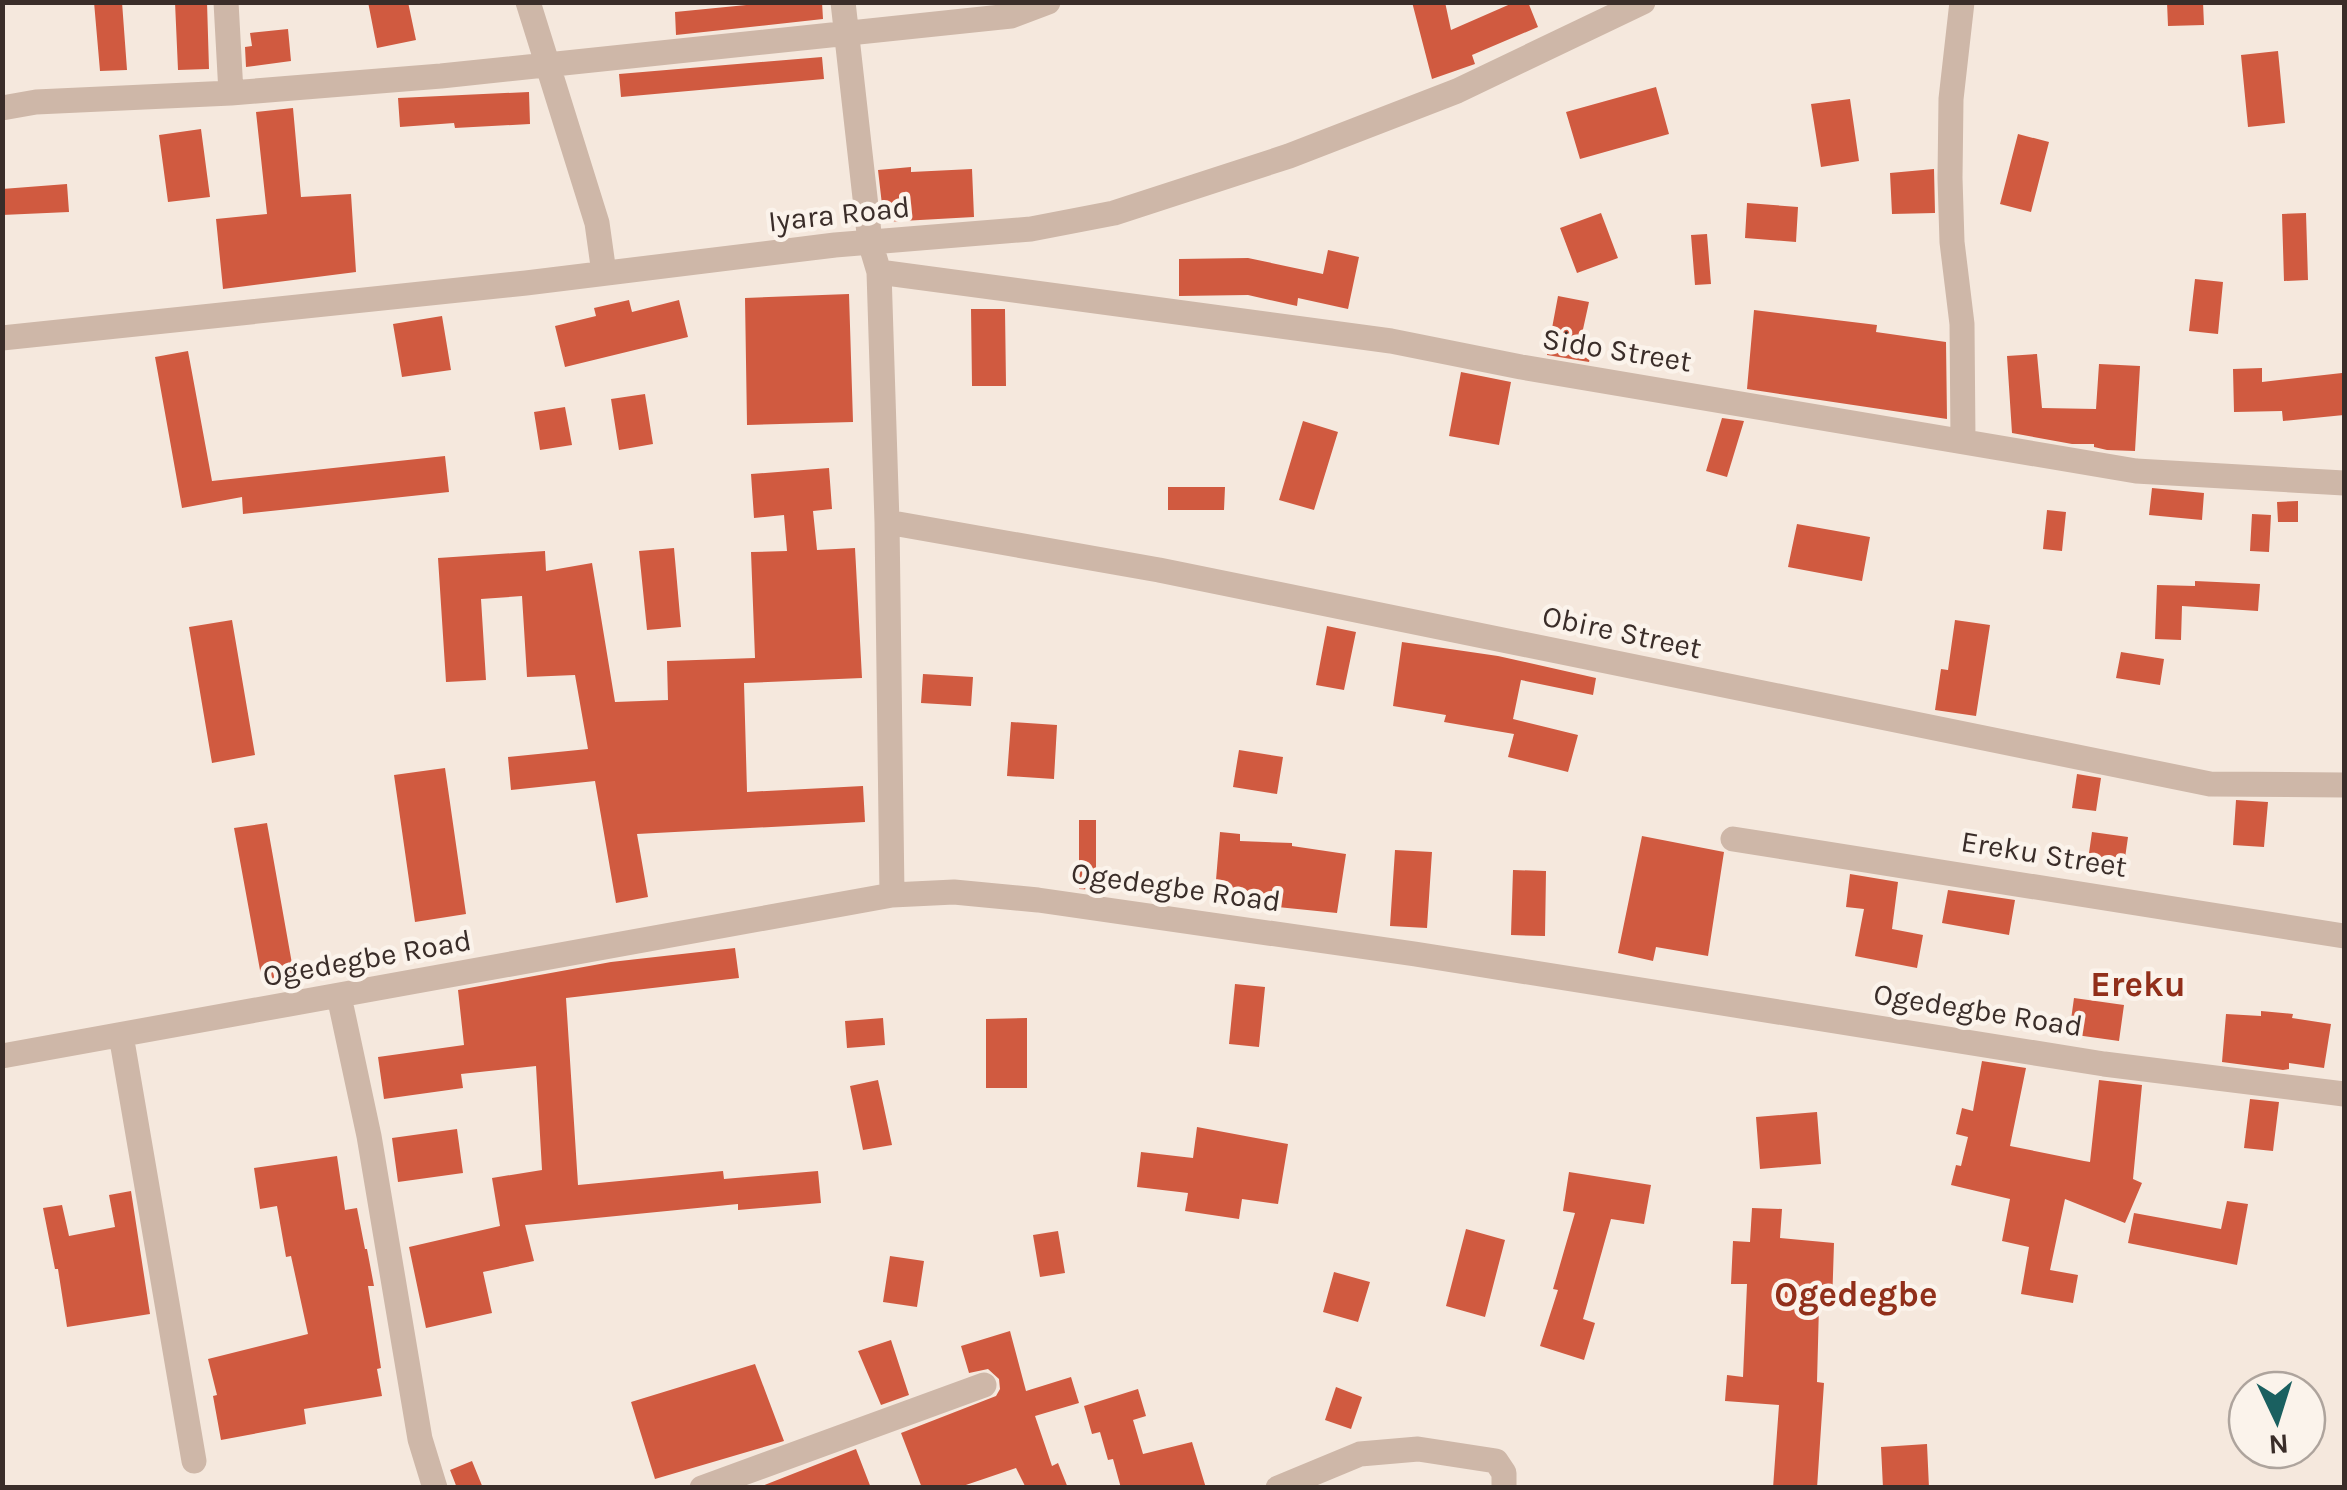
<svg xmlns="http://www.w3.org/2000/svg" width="2347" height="1490" viewBox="0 0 2347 1490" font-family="Karla,sans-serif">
<rect width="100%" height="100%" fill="#f5e8dd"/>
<path fill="#d05a40" d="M 94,2 L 122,2 L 127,70 L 100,71 Z
M 175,2 L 207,2 L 209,69 L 178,70 Z
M 368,2 L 408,2 L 416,40 L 377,48 Z
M 777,2 L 822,2 L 823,19 L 676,35 L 675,12 Z
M 1412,2 L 1445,2 L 1451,30 L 1515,2 L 1528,2 L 1538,27 L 1472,55 L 1475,64 L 1432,79 Z
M 2167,2 L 2203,2 L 2204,25 L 2168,26 Z
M 288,29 L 291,61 L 246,67 L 245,47 L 252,46 L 250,33 Z
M 2278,51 L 2285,123 L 2248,127 L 2241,55 Z
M 822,57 L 824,79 L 621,97 L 619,74 Z
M 1656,87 L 1669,134 L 1580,159 L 1566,112 Z
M 529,92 L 530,124 L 455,128 L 454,123 L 400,127 L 398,98 Z
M 1850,99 L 1859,161 L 1821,167 L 1811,104 Z
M 293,108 L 301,197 L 351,194 L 356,272 L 223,289 L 216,219 L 267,214 L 256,112 Z
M 201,129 L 210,197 L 168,202 L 159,135 Z
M 2018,134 L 2049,142 L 2031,212 L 2000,204 Z
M 911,167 L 911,172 L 972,169 L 974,217 L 884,222 L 878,170 Z
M 1934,169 L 1935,213 L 1892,214 L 1890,173 Z
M 67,184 L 69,212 L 2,215 L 2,189 Z
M 1747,203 L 1798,207 L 1796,242 L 1745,238 Z
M 1601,213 L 1618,258 L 1577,273 L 1560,228 Z
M 2306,213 L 2308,280 L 2284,281 L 2282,214 Z
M 1707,234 L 1711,284 L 1695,285 L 1691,235 Z
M 1328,250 L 1359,257 L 1348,309 L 1298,298 L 1297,306 L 1248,295 L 1179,296 L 1179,259 L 1248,258 L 1323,274 Z
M 2195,279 L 2223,282 L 2218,334 L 2189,331 Z
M 849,294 L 853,422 L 747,425 L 745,298 Z
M 1558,296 L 1589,302 L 1580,343 L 1593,346 L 1589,362 L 1547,355 Z
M 629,300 L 632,312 L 679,300 L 688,337 L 565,367 L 555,326 L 596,316 L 594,308 Z
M 971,309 L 1005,309 L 1006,386 L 972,386 Z
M 1754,310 L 1877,325 L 1876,332 L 1946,342 L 1947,419 L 1747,389 Z
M 442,316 L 451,370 L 402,377 L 393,324 Z
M 188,351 L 212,481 L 445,456 L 449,492 L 243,514 L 242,497 L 182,508 L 155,357 Z
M 2037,354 L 2042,408 L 2096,409 L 2099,364 L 2140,366 L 2135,451 L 2107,450 L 2094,447 L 2094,444 L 2072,444 L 2012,433 L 2007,356 Z
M 2262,368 L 2262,382 L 2342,373 L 2344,415 L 2283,421 L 2282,411 L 2234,412 L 2233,369 Z
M 1461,372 L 1511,382 L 1499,445 L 1449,436 Z
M 645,394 L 653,444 L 619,450 L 611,399 Z
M 565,407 L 572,445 L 540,450 L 534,412 Z
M 1722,418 L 1744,421 L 1727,477 L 1706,471 Z
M 1303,421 L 1338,432 L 1314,510 L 1279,500 Z
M 829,468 L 832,509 L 813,511 L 817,550 L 855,548 L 862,678 L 744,683 L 747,792 L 863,786 L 865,822 L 637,834 L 648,897 L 616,903 L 595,781 L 511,790 L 508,757 L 588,749 L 575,675 L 527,677 L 522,596 L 481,599 L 486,680 L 446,682 L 438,558 L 545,551 L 546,571 L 592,563 L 615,702 L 668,700 L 667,661 L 755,658 L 751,552 L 787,551 L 784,515 L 754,518 L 751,474 Z
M 1168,487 L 1225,487 L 1224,510 L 1168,510 Z
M 2152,488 L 2204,493 L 2202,520 L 2149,515 Z
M 2298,501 L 2298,522 L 2278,522 L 2277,502 Z
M 2047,510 L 2066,512 L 2062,551 L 2043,549 Z
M 2252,514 L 2271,515 L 2269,552 L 2250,551 Z
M 1797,524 L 1870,537 L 1862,581 L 1788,567 Z
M 674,548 L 681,627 L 647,630 L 639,551 Z
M 2195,581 L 2260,584 L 2258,611 L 2182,606 L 2181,640 L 2155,639 L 2157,585 L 2195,586 Z
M 232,620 L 255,755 L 212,763 L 189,627 Z
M 1955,620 L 1990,625 L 1976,716 L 1935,710 L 1941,669 L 1948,670 Z
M 1327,626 L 1356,632 L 1344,690 L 1316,685 Z
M 1402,642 L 1498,656 L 1596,678 L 1593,695 L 1521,680 L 1513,719 L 1578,735 L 1568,772 L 1508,757 L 1514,734 L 1444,722 L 1446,715 L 1393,706 Z
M 2121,652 L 2164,659 L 2160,685 L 2116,678 Z
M 923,674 L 973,677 L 971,706 L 921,703 Z
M 1011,722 L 1057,725 L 1054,779 L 1007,776 Z
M 1239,750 L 1283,757 L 1277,794 L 1233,787 Z
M 445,768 L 466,914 L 415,922 L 394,775 Z
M 2077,774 L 2101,778 L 2096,811 L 2072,808 Z
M 2236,800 L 2268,802 L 2264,847 L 2233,845 Z
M 1079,820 L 1096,820 L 1096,890 L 1079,889 Z
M 267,823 L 294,975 L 262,981 L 234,828 Z
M 1220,832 L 1240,834 L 1240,841 L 1292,843 L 1292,846 L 1346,854 L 1337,913 L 1259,905 L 1260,895 L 1215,892 Z
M 2092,832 L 2128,837 L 2123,872 L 2087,867 Z
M 1642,836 L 1724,852 L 1708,956 L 1656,947 L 1653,961 L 1618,953 Z
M 1395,850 L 1432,852 L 1427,928 L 1390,926 Z
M 1513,870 L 1546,871 L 1545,936 L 1511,935 Z
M 1850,874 L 1898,882 L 1892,929 L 1923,935 L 1917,968 L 1855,956 L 1864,909 L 1846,907 Z
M 1948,890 L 2015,900 L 2009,935 L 1942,923 Z
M 735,948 L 739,978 L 566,998 L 578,1185 L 723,1171 L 724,1179 L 818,1171 L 821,1203 L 738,1210 L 738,1204 L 525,1225 L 534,1261 L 483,1272 L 492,1313 L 426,1328 L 409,1247 L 500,1226 L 492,1178 L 542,1170 L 536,1066 L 461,1074 L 463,1088 L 384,1099 L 378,1057 L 464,1045 L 458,990 L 611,962 Z
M 1235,984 L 1265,987 L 1259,1047 L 1229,1044 Z
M 2074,998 L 2124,1005 L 2119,1041 L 2069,1034 Z
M 2261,1011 L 2293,1014 L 2292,1018 L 2331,1024 L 2324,1068 L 2289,1063 L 2289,1069 L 2283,1070 L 2222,1062 L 2226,1014 L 2261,1016 Z
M 883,1018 L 885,1045 L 847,1048 L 845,1021 Z
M 1027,1018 L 1027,1088 L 986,1088 L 986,1019 Z
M 1982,1061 L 2026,1068 L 2010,1146 L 2084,1161 L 2090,1162 L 2099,1080 L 2142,1085 L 2133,1179 L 2142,1183 L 2125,1223 L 2065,1199 L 2050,1270 L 2078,1275 L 2073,1303 L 2021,1294 L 2029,1247 L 2002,1241 L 2010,1199 L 1951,1185 L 1956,1165 L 1961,1166 L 1968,1137 L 1956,1134 L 1962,1108 L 1973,1111 Z
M 878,1080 L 892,1145 L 863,1150 L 850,1086 Z
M 2250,1099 L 2279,1102 L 2273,1151 L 2244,1148 Z
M 1817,1112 L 1821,1164 L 1760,1169 L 1756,1117 Z
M 1197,1127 L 1288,1144 L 1278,1204 L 1242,1199 L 1239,1219 L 1185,1211 L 1188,1193 L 1137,1187 L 1141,1152 L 1193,1158 Z
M 457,1129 L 463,1173 L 398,1182 L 392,1138 Z
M 337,1156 L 345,1210 L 357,1208 L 365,1249 L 367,1249 L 374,1286 L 368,1286 L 381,1368 L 377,1369 L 382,1396 L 304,1409 L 306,1424 L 221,1440 L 213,1396 L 217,1395 L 208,1359 L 308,1334 L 291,1256 L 286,1257 L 277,1206 L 260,1209 L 254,1168 Z
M 1569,1172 L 1651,1185 L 1644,1224 L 1611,1219 L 1583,1319 L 1595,1323 L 1584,1360 L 1540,1346 L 1558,1290 L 1553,1289 L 1575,1213 L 1563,1211 Z
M 131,1191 L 150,1314 L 67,1327 L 58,1269 L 55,1269 L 43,1208 L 62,1205 L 69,1236 L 115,1227 L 109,1195 Z
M 2227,1201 L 2248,1204 L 2237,1265 L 2128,1243 L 2134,1213 L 2221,1229 Z
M 1752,1208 L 1782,1209 L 1780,1238 L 1834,1243 L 1832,1306 L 1819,1305 L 1817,1382 L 1824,1383 L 1817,1488 L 1773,1488 L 1779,1405 L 1725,1401 L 1727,1375 L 1743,1377 L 1747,1284 L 1731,1284 L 1733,1241 L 1750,1242 Z
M 1466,1229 L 1505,1240 L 1485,1317 L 1446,1306 Z
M 1058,1231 L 1065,1273 L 1040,1277 L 1033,1235 Z
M 890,1256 L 924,1261 L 917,1307 L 883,1302 Z
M 1334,1272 L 1370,1282 L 1358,1322 L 1323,1312 Z
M 1010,1331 L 1026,1391 L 1071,1377 L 1079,1403 L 1035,1416 L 1052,1466 L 1058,1463 L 1068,1488 L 1026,1488 L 1016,1468 L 957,1488 L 922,1488 L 901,1433 L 996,1396 L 1000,1389 L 999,1379 L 988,1369 L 969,1373 L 961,1346 Z
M 891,1340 L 909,1395 L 881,1405 L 858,1351 Z
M 755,1364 L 784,1441 L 655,1479 L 631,1402 Z
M 1336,1387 L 1362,1397 L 1351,1429 L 1325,1420 Z
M 1138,1389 L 1146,1416 L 1133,1420 L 1143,1454 L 1192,1442 L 1206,1488 L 1121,1488 L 1113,1459 L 1108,1460 L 1100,1432 L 1092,1434 L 1084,1406 Z
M 1927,1444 L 1929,1488 L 1883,1488 L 1881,1447 Z
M 856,1449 L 871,1488 L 762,1488 L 762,1486 Z
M 472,1461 L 483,1488 L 457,1488 L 450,1470 Z"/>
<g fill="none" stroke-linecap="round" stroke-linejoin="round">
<path stroke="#ceb7a8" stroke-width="25" d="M 226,2 L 231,93
M 528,2 L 597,223 L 604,273
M 843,2 L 870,242 L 879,272 L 887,522 L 892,895
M 1962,2 L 1951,99 L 1950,178 L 1952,242 L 1962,324 L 1963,440
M 2,108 L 36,102 L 231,93 L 441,76 L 1011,16 L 1048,2
M 879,272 L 1391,341 L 1521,367 L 2136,471 L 2344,483
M 2,338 L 526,283 L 835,245 L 1031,229 L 1114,213 L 1289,156 L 1457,91 L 1643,2
M 887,522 L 1159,570 L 2210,784 L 2344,785
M 1733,839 L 2344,936
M 339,996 L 369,1136 L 420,1439 L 435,1488
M 121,1035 L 194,1461
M 2,1056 L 892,895 L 954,892 L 1038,900 L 1415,954 L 2104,1064 L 2344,1094
M 702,1488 L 984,1385
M 1278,1488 L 1360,1454 L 1418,1449 L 1496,1461 L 1504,1473 L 1504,1488"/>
</g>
<g text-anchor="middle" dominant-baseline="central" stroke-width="9" stroke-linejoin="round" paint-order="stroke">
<g font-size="30" fill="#3a2d29" stroke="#fbf3eb">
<text transform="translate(839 214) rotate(-6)">Iyara Road</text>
<text transform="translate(1617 350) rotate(9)">Sido Street</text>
<text transform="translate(1622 632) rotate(12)">Obire Street</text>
<text transform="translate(2044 854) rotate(9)">Ereku Street</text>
<text transform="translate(1176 887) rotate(8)">Ogedegbe Road</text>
<text transform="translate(367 958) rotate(-10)">Ogedegbe Road</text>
<text transform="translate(1978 1010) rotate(9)">Ogedegbe Road</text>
</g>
<g font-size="35" font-weight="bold" fill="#912f1a" stroke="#fbf3eb">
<text x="2138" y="984">Ereku</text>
<text x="1856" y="1294">Ogedegbe</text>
</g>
</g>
<rect width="2347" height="1490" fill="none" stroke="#3a2d29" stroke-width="10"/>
<g transform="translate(2277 1420) rotate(176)"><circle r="48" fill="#fbf3eb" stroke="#aea49d" stroke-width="2.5"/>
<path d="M0-8L18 38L0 25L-18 38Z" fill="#1a6060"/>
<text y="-15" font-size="28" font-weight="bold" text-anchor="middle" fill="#3a2d29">N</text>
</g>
</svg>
